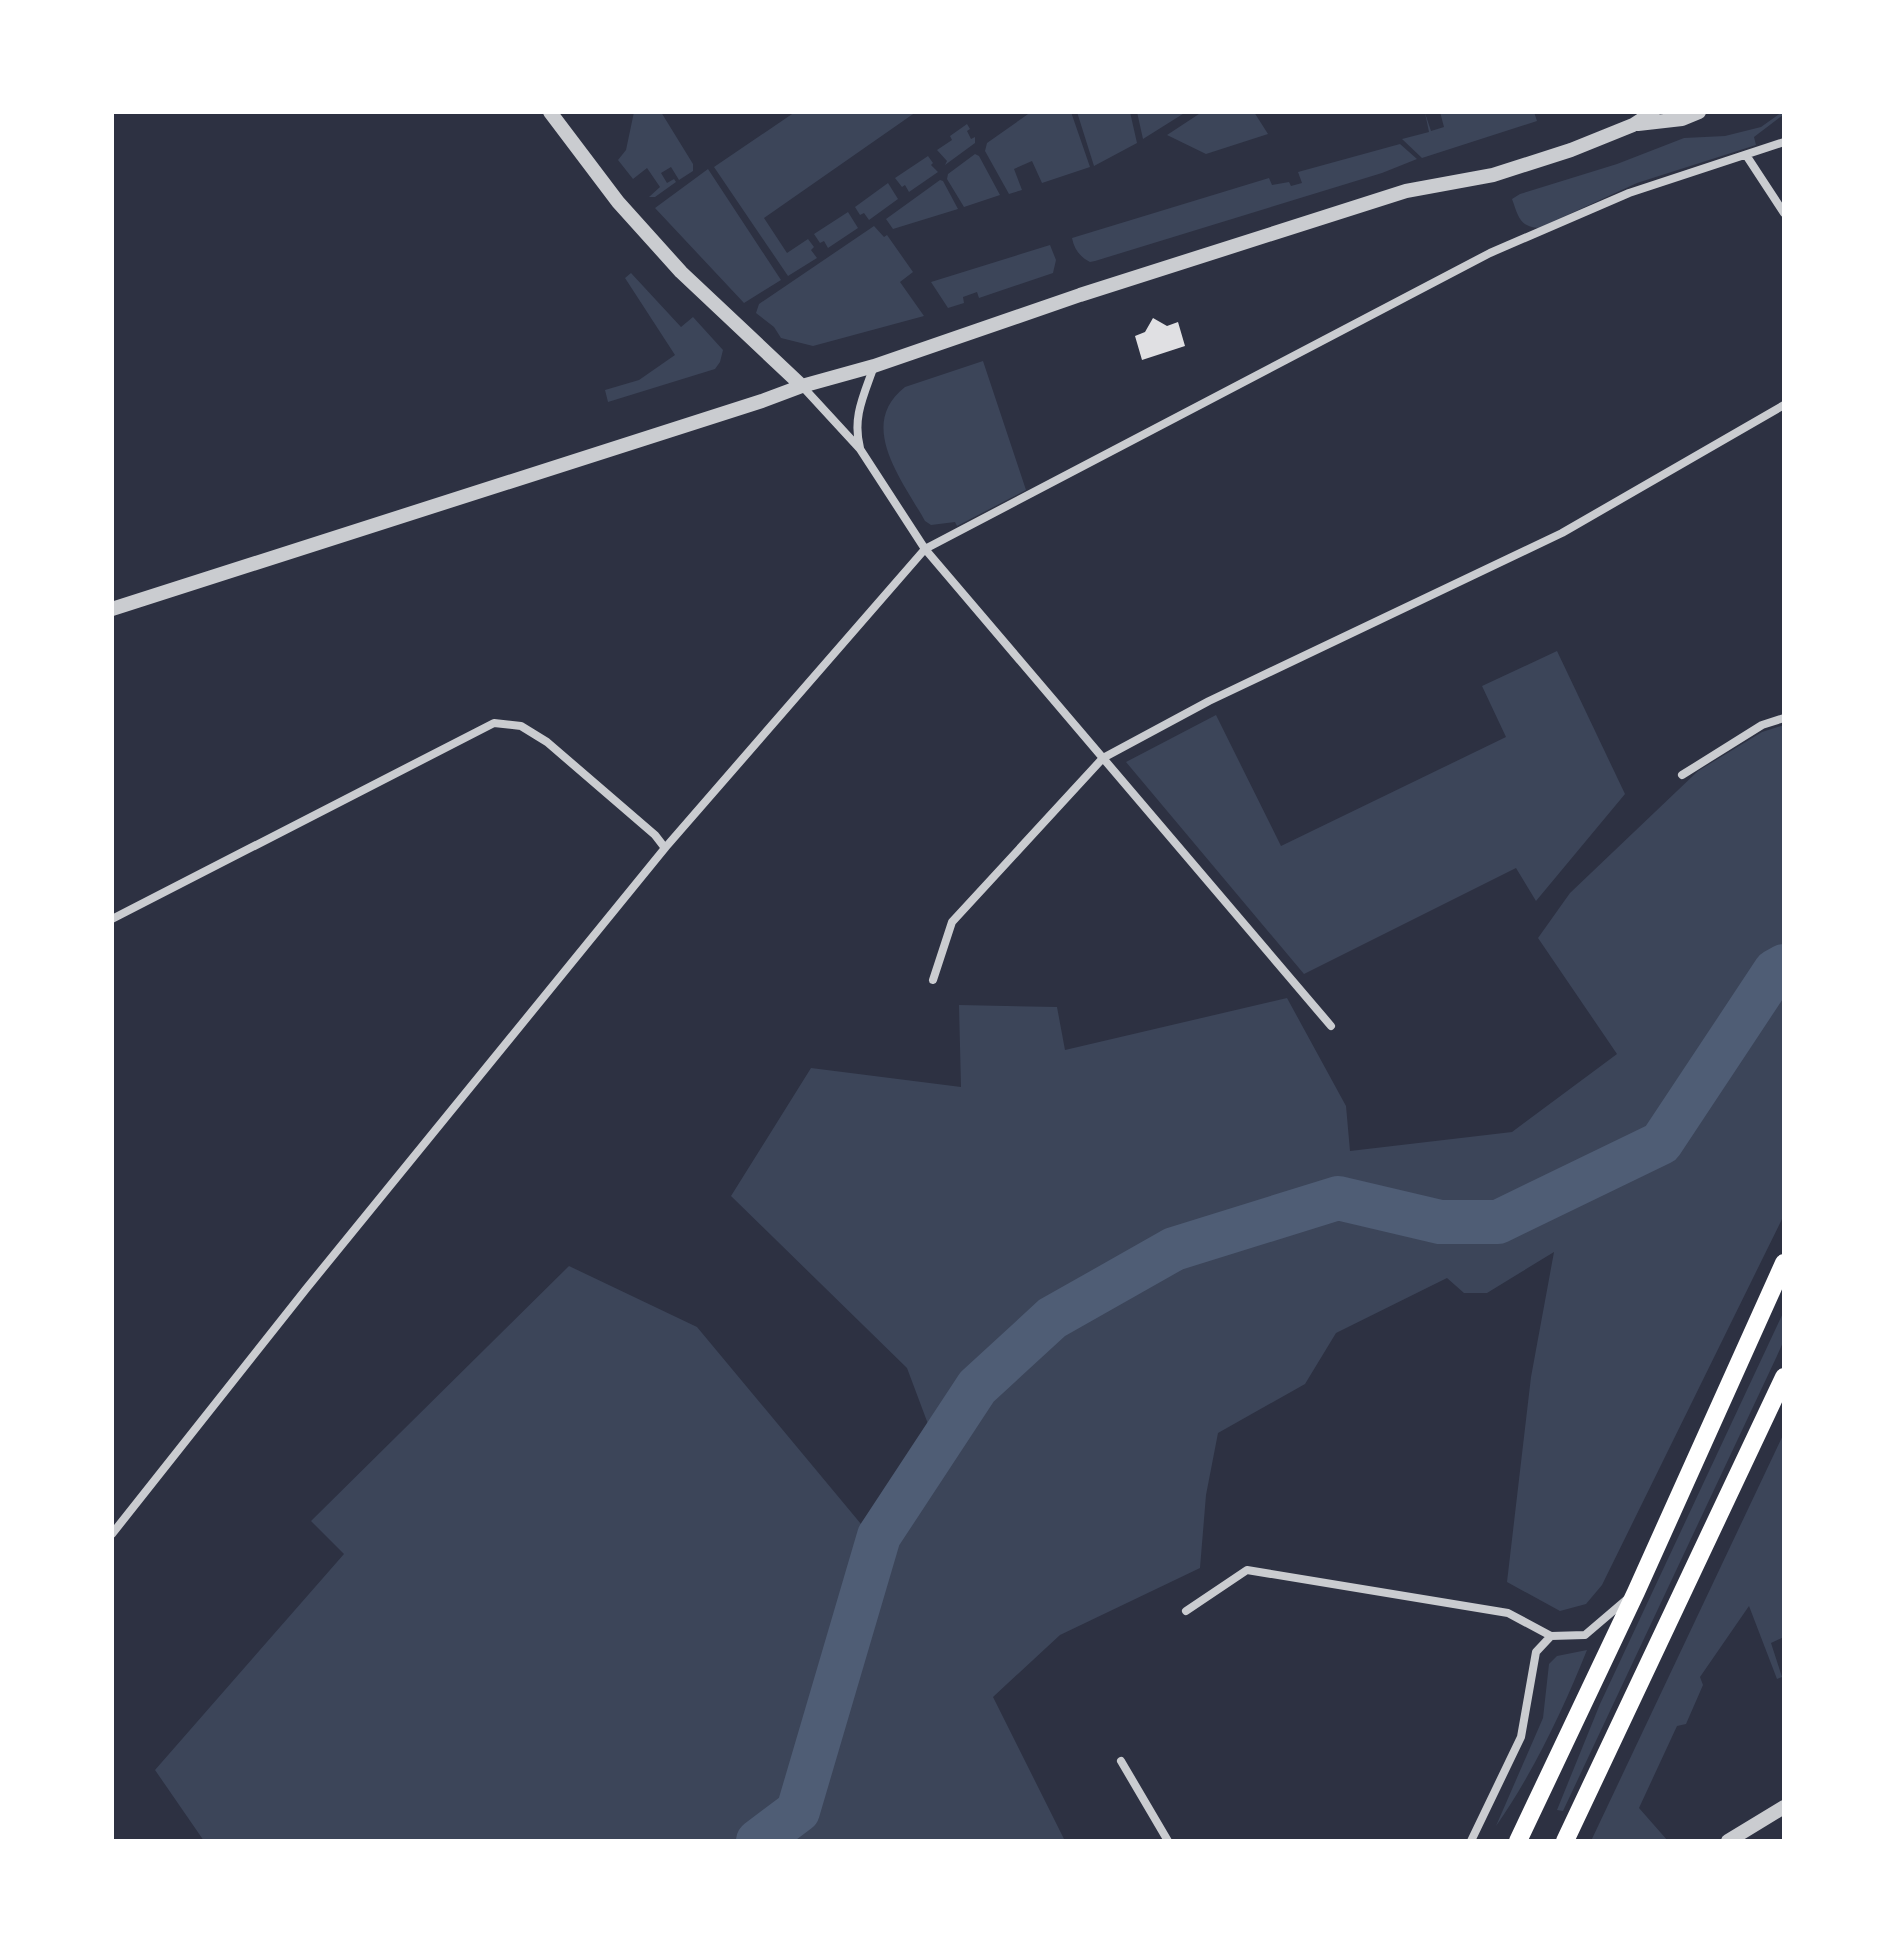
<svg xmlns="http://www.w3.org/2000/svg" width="1896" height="1953" viewBox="0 0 1896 1953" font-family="'PT Sans Narrow',sans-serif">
<rect width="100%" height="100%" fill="#2d3142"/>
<path fill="#3c4559" d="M 634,112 L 661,112 L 693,164 L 693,171 L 679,180 L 671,167 L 661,173 L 667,183 L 674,179 L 676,182 L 655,197 L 649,197 L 660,187 L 647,168 L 633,179 L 618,160 L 626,150 Z
M 795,112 L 916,112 L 764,218 L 787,253 L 808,239 L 814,247 L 811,250 L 817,258 L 788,276 L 714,167 Z
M 1031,112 L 1071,112 L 1090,167 L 1042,183 L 1032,161 L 1014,169 L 1022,190 L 1009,194 L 985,151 L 987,143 Z
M 1077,112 L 1130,112 L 1137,143 L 1094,166 Z
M 1137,112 L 1186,112 L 1143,139 Z
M 1202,112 L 1254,112 L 1268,134 L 1206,154 L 1167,135 Z
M 1440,112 L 1534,112 L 1537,121 L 1422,158 L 1402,139 L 1429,132 L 1425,113 L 1431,131 L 1444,127 Z
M 1782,112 L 1783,115 L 1754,137 L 1756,145 L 1637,183 L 1539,228 C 1519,227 1518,215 1512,199 L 1520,194 L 1617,164 L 1684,138 L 1725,136 L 1761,127 Z
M 967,124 L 970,129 L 967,131 L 971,139 L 975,137 L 975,143 L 945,165 L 947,161 L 937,150 L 952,140 L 950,136 Z
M 1400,144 L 1417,159 L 1382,173 L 1095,261 L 1090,262 C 1080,257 1074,249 1072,238 L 1269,178 L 1272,185 L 1289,182 L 1291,186 L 1302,183 L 1298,172 Z
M 975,154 L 979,156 L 1000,195 L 964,207 L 947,179 L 948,174 Z
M 928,156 L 933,163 L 931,165 L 938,172 L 909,192 L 905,185 L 902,187 L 895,178 Z
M 708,169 L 781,280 L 744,303 L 655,208 Z
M 940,180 L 943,181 L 958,209 L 893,229 L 886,219 Z
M 888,183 L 898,199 L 869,220 L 864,213 L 860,215 L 855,207 Z
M 848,212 L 858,228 L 828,248 L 824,241 L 820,243 L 814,234 Z
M 874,226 L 884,237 L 887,235 L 913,272 L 900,282 L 924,316 L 813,346 L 781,338 L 774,327 L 756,313 L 759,304 Z
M 1050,245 L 1056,260 L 1053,273 L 979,298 L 977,292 L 963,297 L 964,303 L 948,308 L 931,282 Z
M 631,273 L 681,327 L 693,317 L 723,350 L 720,362 L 715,369 L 608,402 L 605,390 L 639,380 L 675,355 L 625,278 Z
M 983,361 L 1026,490 L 957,526 L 955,522 L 931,525 L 925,521 C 903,481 856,425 905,387 Z
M 1557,651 L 1625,794 L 1536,901 L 1516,868 L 1304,974 L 1126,762 L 1216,715 L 1281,846 L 1506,737 L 1482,686 Z
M 1784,725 L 1784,1215 L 1602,1585 L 1586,1604 L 1560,1611 L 1507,1582 L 1531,1377 L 1554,1252 L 1487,1293 L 1464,1293 L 1447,1278 L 1336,1333 L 1305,1384 L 1218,1433 L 1206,1495 L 1200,1568 L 1060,1635 L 993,1697 L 1065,1841 L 204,1841 L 155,1770 L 344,1554 L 311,1521 L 569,1266 L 697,1327 L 866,1530 L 931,1432 L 907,1368 L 731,1196 L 811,1068 L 961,1087 L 959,1005 L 1057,1007 L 1065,1050 L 1287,998 L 1346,1106 L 1350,1151 L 1512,1132 L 1617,1054 L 1538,938 L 1570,893 L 1698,771 L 1762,732 Z
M 1784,1311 L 1784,1340 L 1776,1358 L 1563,1811 L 1557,1810 L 1600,1704 Z
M 1784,1433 L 1784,1637 L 1771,1643 L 1782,1677 L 1777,1679 L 1749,1606 L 1700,1677 L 1703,1685 L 1686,1724 L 1677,1726 L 1639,1808 L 1668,1841 L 1591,1841 Z
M 1587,1650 C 1564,1708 1532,1775 1496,1826 L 1543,1718 L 1549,1664 L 1557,1656 Z"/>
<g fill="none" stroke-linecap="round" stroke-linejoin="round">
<path stroke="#4f5d75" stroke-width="44" d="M 758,1841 L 798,1811 L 879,1536 L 977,1387 L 1052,1318 L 1174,1249 L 1338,1198 L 1440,1222 L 1498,1222 L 1535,1204 L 1661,1143 L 1775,971 L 1784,966"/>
</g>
<path fill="#e0e0e3" d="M 1153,318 L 1167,326 L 1178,322 L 1185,346 L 1142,360 L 1135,336 L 1145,332 Z"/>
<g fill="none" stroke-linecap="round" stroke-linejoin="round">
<path stroke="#caccd0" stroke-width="8" d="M 1746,155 L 1784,213
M 802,386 L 860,449 L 925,549 L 1331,1026
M 860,448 C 852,417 864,395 874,366
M 1682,775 L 1762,725 L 1784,718
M 112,919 L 494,723 L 521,726 L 547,742 L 655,835 L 665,848
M 933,980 L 952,922 L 1103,758 L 1209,701 L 1562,533 L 1784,405
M 112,1534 L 306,1289 L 665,848 L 925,549 L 1490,253 L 1629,193 L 1784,142
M 1186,1611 L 1247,1570 L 1508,1613 L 1551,1636 L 1585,1635 L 1626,1600
M 1121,1761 L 1168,1841
M 1471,1841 L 1521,1737 L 1536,1652 L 1551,1636"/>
<path stroke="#caccd0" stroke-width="14" d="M 550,112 L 618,202 L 681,272 L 802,386
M 1638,124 L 1682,119 L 1699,112
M 112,609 L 762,401 L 802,386 L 874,366 L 1080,295 L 1406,191 L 1493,175 L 1571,150 L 1633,125 L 1653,112
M 1728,1841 L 1784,1807"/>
<path stroke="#fff" stroke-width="18" d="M 1518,1841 L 1636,1592 L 1784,1263
M 1565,1841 L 1784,1377"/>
</g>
<rect width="1896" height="1953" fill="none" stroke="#ffffff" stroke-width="228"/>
</svg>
